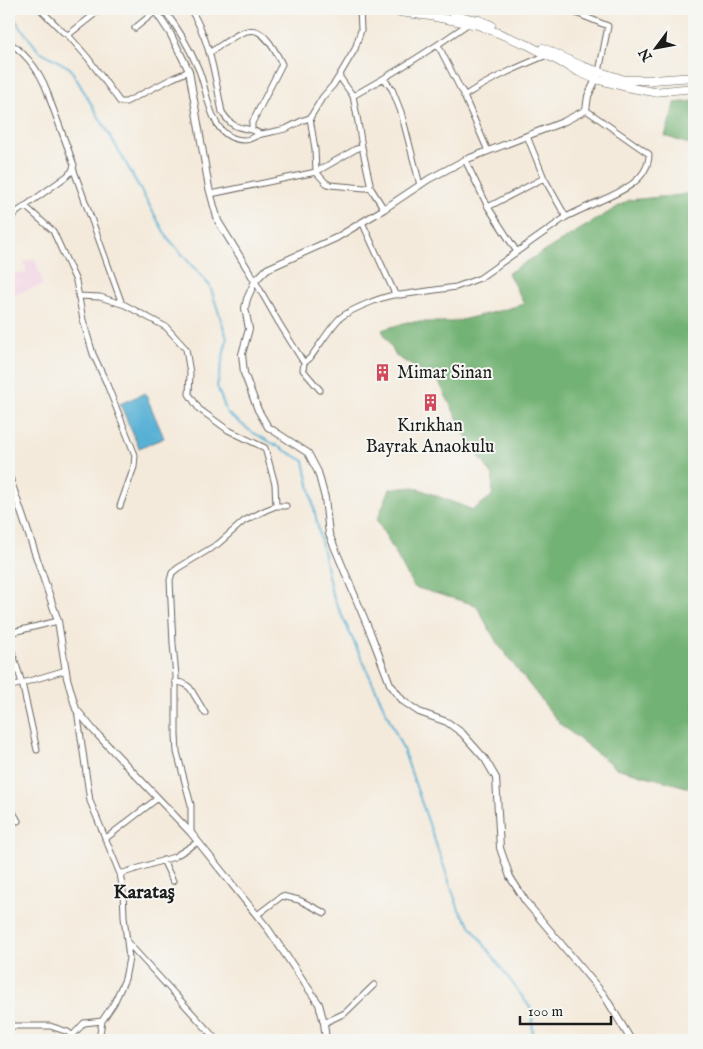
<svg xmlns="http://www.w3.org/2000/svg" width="703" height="1049" viewBox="0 0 703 1049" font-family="'IM FELL English',serif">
<rect width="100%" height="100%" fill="#f6f6f2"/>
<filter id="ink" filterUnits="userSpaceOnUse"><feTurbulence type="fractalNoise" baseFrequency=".02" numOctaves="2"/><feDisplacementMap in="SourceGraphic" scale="10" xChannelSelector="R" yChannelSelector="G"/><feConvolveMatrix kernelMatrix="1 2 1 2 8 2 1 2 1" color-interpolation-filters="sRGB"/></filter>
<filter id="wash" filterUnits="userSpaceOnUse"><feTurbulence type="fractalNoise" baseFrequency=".0096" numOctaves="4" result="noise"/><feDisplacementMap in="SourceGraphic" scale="20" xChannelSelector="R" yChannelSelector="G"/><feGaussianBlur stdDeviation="1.12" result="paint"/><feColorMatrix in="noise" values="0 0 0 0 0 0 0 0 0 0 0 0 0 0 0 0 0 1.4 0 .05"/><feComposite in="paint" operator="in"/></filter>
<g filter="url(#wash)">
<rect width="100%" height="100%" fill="#f4eadb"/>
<path fill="#f2cfe1" d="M 35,259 L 43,285 L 9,296 L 9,277 L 9,278 L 14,277 L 14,274 L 21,272 L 22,274 L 27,273 L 24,262 Z"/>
<path fill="#73b274" stroke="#486748" d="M 694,101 L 694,146 L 665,136 L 675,103 Z
M 694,192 L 694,789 L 616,768 L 560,724 L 497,643 L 476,605 L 414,587 L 377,520 L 390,489 L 414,487 L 473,510 L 492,496 L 493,476 L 469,442 L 439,382 L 396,356 L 382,330 L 407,322 L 453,322 L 503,310 L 524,304 L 508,273 L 629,200 L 681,195 Z"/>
<path fill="#58b1d5" stroke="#3a6678" d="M 145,393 L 164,438 L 139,448 L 120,404 Z"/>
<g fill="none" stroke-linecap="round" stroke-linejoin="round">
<path stroke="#58b1d5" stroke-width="2" d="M 9,12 L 38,50 L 70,68 L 119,151 L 167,237 L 210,286 L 227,338 L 217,386 L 227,413 L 252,432 L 304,461 L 332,594 L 403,749 L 459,910 L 532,1010 L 533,1040"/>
</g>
</g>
<g filter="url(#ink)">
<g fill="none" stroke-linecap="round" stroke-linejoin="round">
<defs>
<path id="minor" d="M 40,9 L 63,32 L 68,35 L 88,58 L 120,102 L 126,102 L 173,78 L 189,71
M 163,9 C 177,26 189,47 198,68 C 209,92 208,139 244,140 C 251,140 256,135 262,134 C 270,132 278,131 285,129 C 293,126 301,120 310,118 L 322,98 L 334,84 L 339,76
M 190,9 C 210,39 215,77 222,112 C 236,134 243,124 261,134
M 566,9 L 608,26 L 599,72
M 135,28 L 156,11
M 68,35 L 101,9
M 9,42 C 30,57 43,75 50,100 L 74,165 L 72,171 L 67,176 L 17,212 L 9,220
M 438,45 L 460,88 L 465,95 L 464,96 C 490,79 518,67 547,55
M 209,53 C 248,28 257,14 282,64 L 252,123 L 252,129
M 384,79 L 392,89 L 401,112 L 420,185
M 353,96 C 392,74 431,50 468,24
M 464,96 L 488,151
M 310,118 L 315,149 L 316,172 L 326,183 L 330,185 L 365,188 L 370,187 L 370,183 L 362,147 L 358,122 L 353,96 L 339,76 L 355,49 L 361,30 L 360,9
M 527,136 L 544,178 L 566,217 C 576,212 585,208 595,203 C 616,194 649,182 649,154 L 586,110
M 465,160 L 488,207 L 517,252
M 73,168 L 122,304
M 370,187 L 384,209
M 211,194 L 316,172 L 356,149 L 362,147
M 25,206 L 53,231 L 76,281 L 83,320 L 93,354 L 106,382 L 135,455 L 134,467 L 120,506
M 488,207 L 544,178
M 362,222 L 395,294
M 255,281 L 279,323 L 304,363 L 310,358 C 319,346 328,331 338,320 C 346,311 389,293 400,295 L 456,287 L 480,278 L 566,217
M 78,296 L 100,297 L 125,305 L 166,327 L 186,349 L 190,373 L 189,394 L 199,409 L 228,430 L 265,448 L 275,484 L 276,506
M 304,363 L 303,370 L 320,390
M 9,633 L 58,621
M 9,642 L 22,683 L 37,750
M 175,681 L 185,684 L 190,688 L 205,713
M 9,687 L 66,670
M 77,710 L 90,801 L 120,874 L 123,891 L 124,917 L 129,958 L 125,979 L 114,1003 L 102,1021 L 99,1040
M 9,805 L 18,821
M 191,833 L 191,805 L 177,752 L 176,735 L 176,676 L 173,644 L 170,580 L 172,573 L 178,568 L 218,544 L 244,521 L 266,510 L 276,506 L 286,506
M 105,839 L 158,798
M 163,860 L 173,881
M 120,874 L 174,857 L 198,842
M 257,915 L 282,896 L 299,900 L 325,913
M 128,943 L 214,1037
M 9,1023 L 13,1026 L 50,1026 L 68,1032 L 77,1040
M 324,1023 L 345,1013 L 374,985
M 72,1036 L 84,1023 L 102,1021"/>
<path id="tertiary" d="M 154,9 L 170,33 L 189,71 L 209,188 L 218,221 L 255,281
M 598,75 L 588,96 L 586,110 L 563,122 L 465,160 L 429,179 L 384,209 L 336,238 L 267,269 L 255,281 L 247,299 L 245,308 L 249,329 L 242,354 L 244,373 L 258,410 L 268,427 L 308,453 L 318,472 L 325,498 L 329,534 L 372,637 L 390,684 L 403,701 L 419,712 L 447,722 L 462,733 L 485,759 L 496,778 L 500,848 L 510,877 L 526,902 L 604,995 L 631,1040
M 9,476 L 58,621 L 67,678 L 76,709 L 95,732 L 191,833 L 268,929 L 319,1004 L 324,1023 L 326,1040"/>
<path id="secondary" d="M 375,9 L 430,16 L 478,25 L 528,45 L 579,72 L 595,79 L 626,87 L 654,92 L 694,88
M 454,16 L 479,20 L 491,25
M 543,48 L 582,66 L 625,80 L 653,80 L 694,77"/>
</defs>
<use href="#minor" stroke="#68645f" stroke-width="7"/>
<use href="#tertiary" stroke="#68645f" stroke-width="8"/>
<use href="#secondary" stroke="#68645f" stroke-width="9"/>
<use href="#minor" stroke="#fff" stroke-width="5"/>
<use href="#tertiary" stroke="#fff" stroke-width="6"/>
<use href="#secondary" stroke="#fff" stroke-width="8"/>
</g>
</g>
<defs>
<symbol id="building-bare" viewBox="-9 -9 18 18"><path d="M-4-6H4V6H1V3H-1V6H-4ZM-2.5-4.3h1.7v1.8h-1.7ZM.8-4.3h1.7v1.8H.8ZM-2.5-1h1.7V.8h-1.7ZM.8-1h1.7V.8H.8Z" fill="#d1495b" stroke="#f6f6f2" stroke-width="2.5" paint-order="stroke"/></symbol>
</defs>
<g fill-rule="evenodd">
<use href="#building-bare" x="370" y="360" width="25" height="25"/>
<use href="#building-bare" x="418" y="390" width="25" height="25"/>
</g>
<g text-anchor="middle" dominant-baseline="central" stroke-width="4" stroke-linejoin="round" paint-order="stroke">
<g font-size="18" fill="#1c1c1c" stroke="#f6f6f2" text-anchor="start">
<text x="397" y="373">Mimar Sinan</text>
<text x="430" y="426" text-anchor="middle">Kırıkhan<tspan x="430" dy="21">Bayrak Anaokulu</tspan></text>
</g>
<g font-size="20" font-weight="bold" fill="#1c1c1c" stroke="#f6f6f2">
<text x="144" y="892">Karataş</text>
</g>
</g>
<rect width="703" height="1049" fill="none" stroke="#f6f6f2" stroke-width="30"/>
<g transform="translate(656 48) rotate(238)" stroke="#f6f6f2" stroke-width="4" paint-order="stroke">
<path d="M0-4L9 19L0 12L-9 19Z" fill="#1c1c1c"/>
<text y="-8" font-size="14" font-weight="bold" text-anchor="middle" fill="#1c1c1c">N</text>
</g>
<path d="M520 1016v8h91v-8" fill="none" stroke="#1c1c1c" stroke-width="2.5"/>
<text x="528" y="1016" font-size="15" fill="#1c1c1c" stroke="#f6f6f2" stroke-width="4" paint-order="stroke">100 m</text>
</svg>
